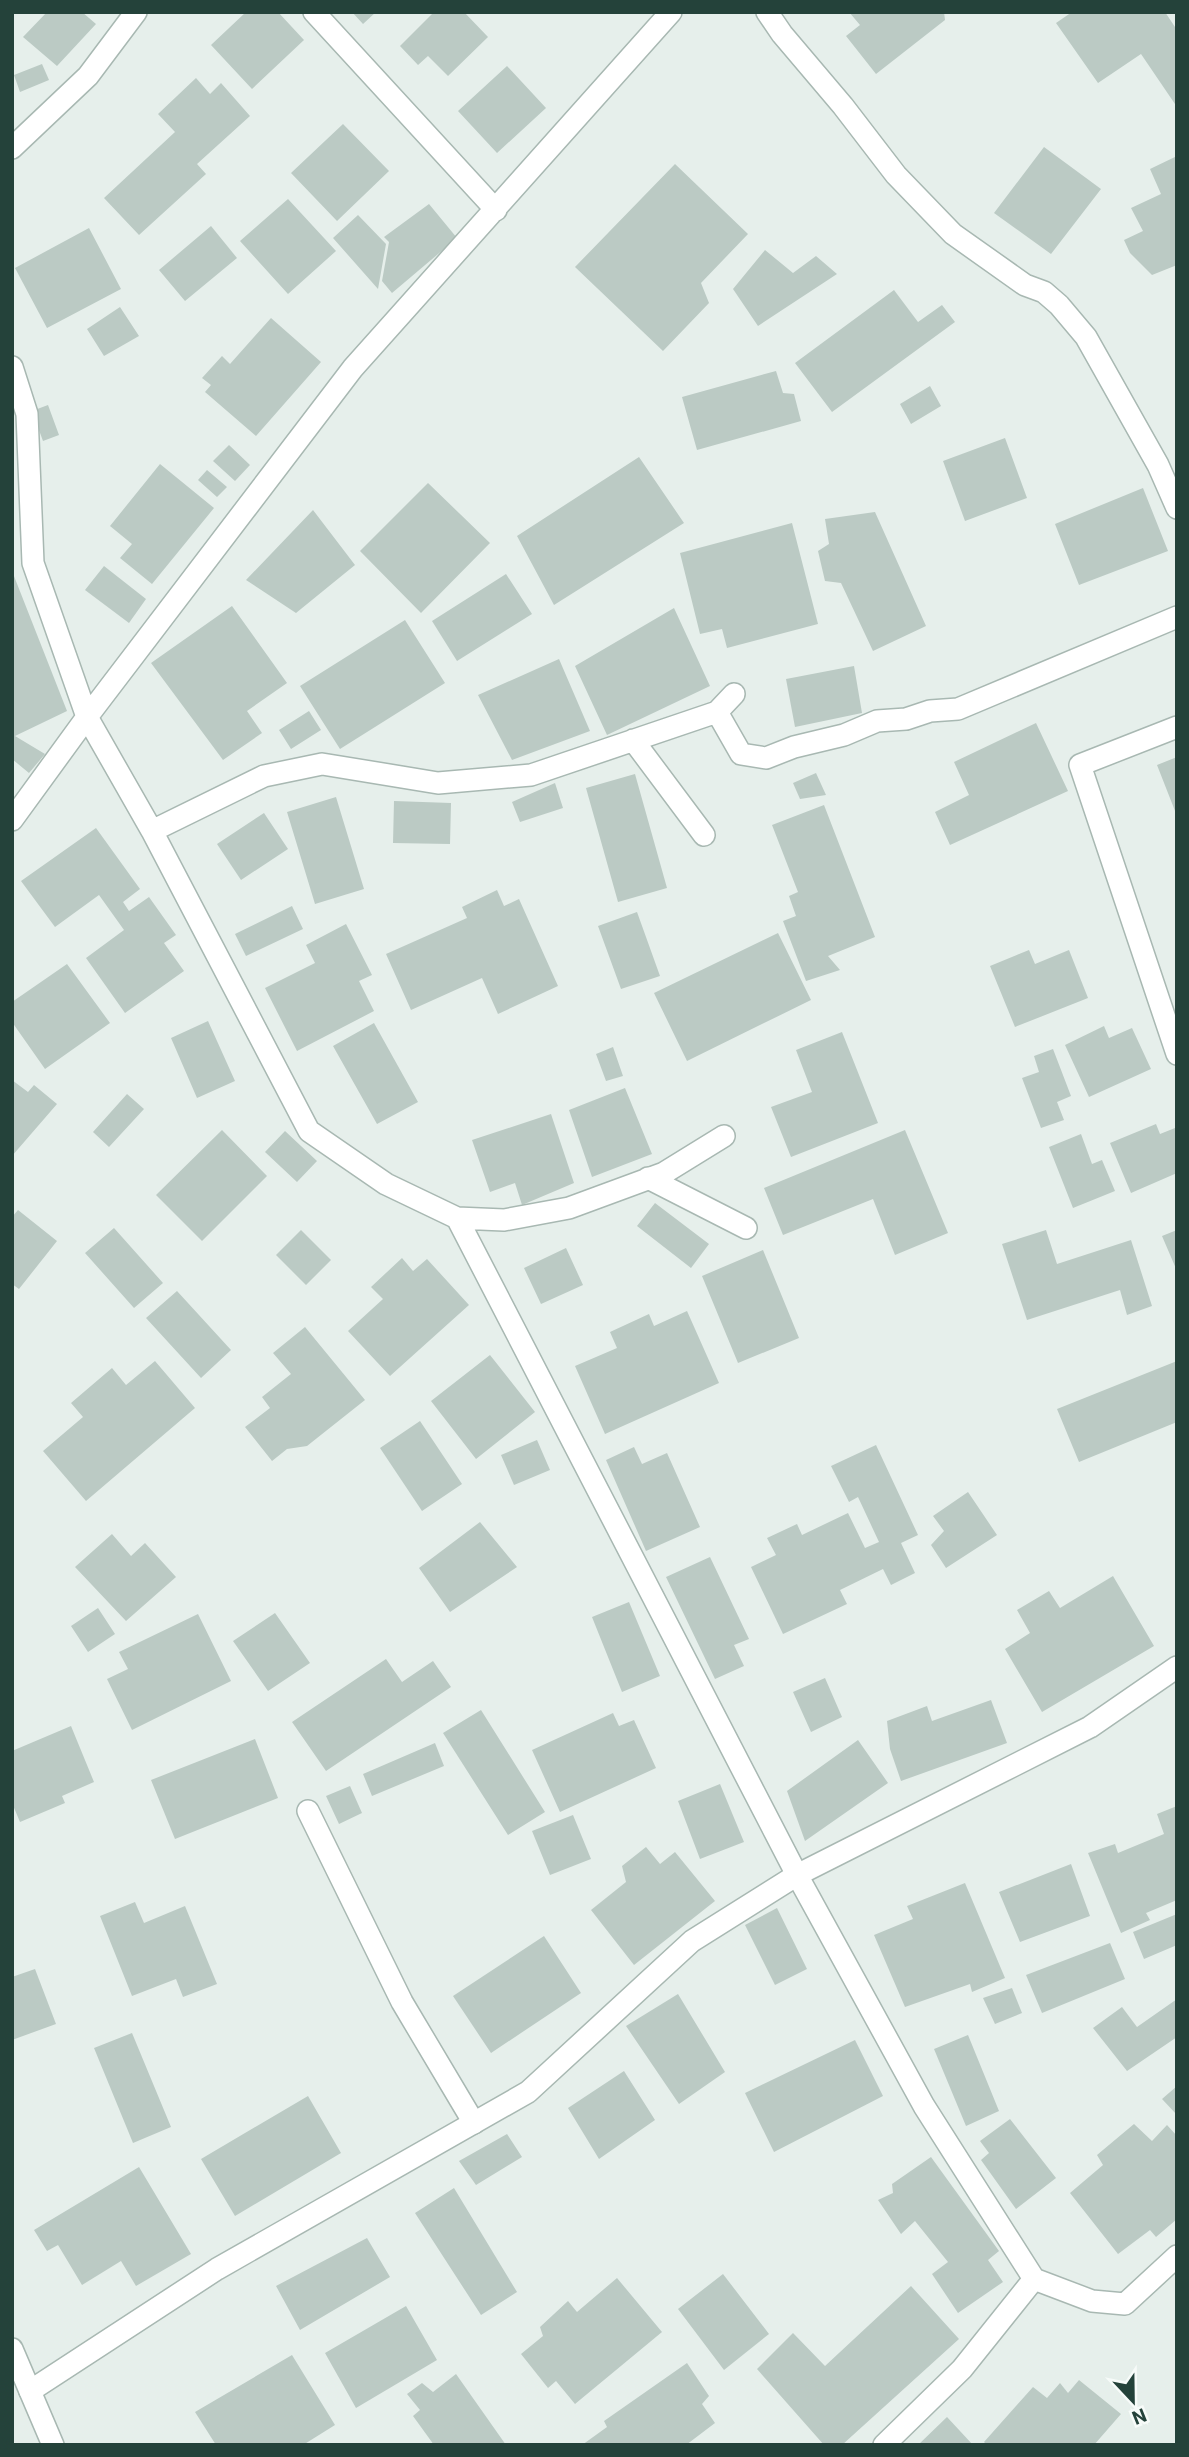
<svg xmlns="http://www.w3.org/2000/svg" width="1189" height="2457" viewBox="0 0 1189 2457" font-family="Roboto,sans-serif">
<rect width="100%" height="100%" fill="#e6efeb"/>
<path fill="#bbcac4" d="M 47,12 L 82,12 L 96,24 L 57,66 L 23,37 Z
M 246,12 L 278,12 L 304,40 L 252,89 L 211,45 Z
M 352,12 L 376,12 L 363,24 Z
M 434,12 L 464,12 L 488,37 L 448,76 L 428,56 L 418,65 L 400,46 Z
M 849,12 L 944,12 L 945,20 L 876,74 L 846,36 L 860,25 Z
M 1072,12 L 1165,12 L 1177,30 L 1177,107 L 1141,54 L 1098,83 L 1056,23 Z
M 42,64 L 49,80 L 20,92 L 14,75 Z
M 507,66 L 546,108 L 497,153 L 458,111 Z
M 196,78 L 210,94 L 221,83 L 250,116 L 197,164 L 206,174 L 139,235 L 104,198 L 175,132 L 158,114 Z
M 343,124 L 389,171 L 337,221 L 291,173 Z
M 1044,147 L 1101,189 L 1051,254 L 994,213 Z
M 1177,156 L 1177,265 L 1152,275 L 1130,253 L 1124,240 L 1143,231 L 1131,208 L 1161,194 L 1150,169 Z
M 675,164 L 748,234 L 701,283 L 709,303 L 663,351 L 575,267 Z
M 288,199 L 336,251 L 288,294 L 240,241 Z
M 429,204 L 457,238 L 392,293 L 382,281 L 389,242 L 384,237 Z
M 358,215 L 386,244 L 378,289 L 333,238 Z
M 211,226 L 237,258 L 185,301 L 159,270 Z
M 89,228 L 121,289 L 47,328 L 15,268 Z
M 765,250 L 793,273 L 816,256 L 837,274 L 758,326 L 733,289 Z
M 894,290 L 918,322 L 942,305 L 955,322 L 832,412 L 795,363 Z
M 120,307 L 139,336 L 104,356 L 87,329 Z
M 271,318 L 321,362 L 256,436 L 205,392 L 211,385 L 202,378 L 222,356 L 230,364 Z
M 776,371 L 783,393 L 794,394 L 801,421 L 697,450 L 682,397 Z
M 930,386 L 941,406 L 911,424 L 900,404 Z
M 48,405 L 59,435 L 43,441 L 32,411 Z
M 1005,438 L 1027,498 L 965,521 L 943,461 Z
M 229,445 L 250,465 L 235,481 L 213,461 Z
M 639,457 L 684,523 L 554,605 L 517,536 Z
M 160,464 L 214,508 L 152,584 L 120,558 L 132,544 L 110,526 Z
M 207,470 L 227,487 L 217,497 L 198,480 Z
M 428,483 L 490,543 L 421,613 L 360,551 Z
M 1143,488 L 1168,551 L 1079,585 L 1055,524 Z
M 313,510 L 355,565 L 296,613 L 246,580 Z
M 875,512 L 926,626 L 873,651 L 841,583 L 825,581 L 818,551 L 829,544 L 825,519 Z
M 792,523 L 818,624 L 727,648 L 722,629 L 700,634 L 680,553 Z
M 104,566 L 146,599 L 129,623 L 85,590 Z
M 12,571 L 67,711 L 15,736 L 45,754 L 29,773 L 12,759 Z
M 506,574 L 532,614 L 457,661 L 432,621 Z
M 232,606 L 287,683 L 247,711 L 262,733 L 223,760 L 151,663 Z
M 674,608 L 710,686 L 607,735 L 575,666 Z
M 405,620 L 445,683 L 340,749 L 300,686 Z
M 559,659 L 590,731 L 512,760 L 478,695 Z
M 854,666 L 862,713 L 795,727 L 786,679 Z
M 309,711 L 321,730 L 291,749 L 279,730 Z
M 1036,723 L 1068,791 L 950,845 L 935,812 L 969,795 L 954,762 Z
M 1177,757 L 1177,816 L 1157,765 Z
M 816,773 L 826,795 L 800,799 L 793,783 Z
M 635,774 L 667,888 L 618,902 L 586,788 Z
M 555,783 L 563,808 L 520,822 L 512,802 Z
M 336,797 L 364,889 L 315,904 L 287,812 Z
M 394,801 L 451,803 L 450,844 L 393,843 Z
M 824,805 L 875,937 L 828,956 L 840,970 L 806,981 L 783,921 L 796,916 L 789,896 L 798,892 L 772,825 Z
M 264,813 L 288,849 L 241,880 L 217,844 Z
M 96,828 L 140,889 L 123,902 L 129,911 L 149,897 L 176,935 L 164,943 L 184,971 L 125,1013 L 86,958 L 124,930 L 99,895 L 55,927 L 21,881 Z
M 497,890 L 504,906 L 519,899 L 558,986 L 498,1014 L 482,978 L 411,1010 L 386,954 L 467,918 L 462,907 Z
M 292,906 L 303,929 L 246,956 L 235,934 Z
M 637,912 L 660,976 L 621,989 L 598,926 Z
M 346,924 L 372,975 L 359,981 L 374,1011 L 297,1051 L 265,988 L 315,963 L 306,945 Z
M 778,933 L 811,1000 L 687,1061 L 654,993 Z
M 1029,950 L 1035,964 L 1069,950 L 1088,998 L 1015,1027 L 990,966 Z
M 67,964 L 110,1023 L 45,1069 L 12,1022 L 12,1002 Z
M 208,1021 L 235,1081 L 197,1098 L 171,1038 Z
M 374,1023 L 418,1102 L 377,1124 L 333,1046 Z
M 1104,1026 L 1109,1038 L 1132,1028 L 1151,1069 L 1089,1097 L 1065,1045 Z
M 842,1032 L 878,1123 L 791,1157 L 771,1107 L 812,1092 L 796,1050 Z
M 613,1047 L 623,1076 L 606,1081 L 596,1054 Z
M 1053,1049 L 1071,1096 L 1057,1102 L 1064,1120 L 1041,1128 L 1022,1078 L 1039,1072 L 1034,1056 Z
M 12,1080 L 28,1092 L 34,1085 L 57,1104 L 12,1156 Z
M 625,1088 L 652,1154 L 592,1177 L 569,1110 Z
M 127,1094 L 144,1109 L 109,1147 L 93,1132 Z
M 551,1114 L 574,1183 L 522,1205 L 515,1183 L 490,1192 L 472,1140 Z
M 1156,1124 L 1160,1134 L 1175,1128 L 1177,1173 L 1131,1193 L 1110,1143 Z
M 222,1130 L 267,1176 L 202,1241 L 156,1195 Z
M 905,1130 L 948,1233 L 895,1255 L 873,1199 L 783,1235 L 764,1188 Z
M 285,1131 L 317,1161 L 297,1182 L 265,1152 Z
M 1081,1134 L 1092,1164 L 1102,1160 L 1115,1191 L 1073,1208 L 1049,1147 Z
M 655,1203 L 709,1244 L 691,1268 L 637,1226 Z
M 18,1210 L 57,1241 L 19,1289 L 12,1284 L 12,1217 Z
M 114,1228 L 163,1283 L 134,1308 L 85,1253 Z
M 301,1230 L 331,1260 L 306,1285 L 276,1255 Z
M 1046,1230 L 1057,1264 L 1131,1240 L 1152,1306 L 1127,1315 L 1120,1290 L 1027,1320 L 1002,1244 Z
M 1177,1230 L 1177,1271 L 1162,1236 Z
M 566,1248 L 583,1285 L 541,1304 L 524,1268 Z
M 763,1250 L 799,1338 L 738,1363 L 702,1276 Z
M 402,1258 L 413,1271 L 427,1259 L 469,1305 L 390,1376 L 348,1331 L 383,1299 L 371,1287 Z
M 177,1291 L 231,1350 L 201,1378 L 146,1318 Z
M 687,1311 L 719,1383 L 605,1434 L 575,1366 L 617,1348 L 610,1332 L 649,1314 L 654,1326 Z
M 305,1327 L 365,1400 L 307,1446 L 287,1449 L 272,1461 L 245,1427 L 270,1408 L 262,1397 L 291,1374 L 273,1353 Z
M 490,1355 L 535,1412 L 476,1459 L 431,1401 Z
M 155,1361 L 195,1408 L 86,1501 L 43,1451 L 83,1417 L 71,1403 L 112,1368 L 126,1385 Z
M 1177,1361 L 1177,1422 L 1079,1462 L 1057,1409 Z
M 420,1421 L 462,1484 L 422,1511 L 380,1448 Z
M 537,1440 L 550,1470 L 514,1485 L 501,1455 Z
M 876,1445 L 918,1535 L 901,1543 L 915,1573 L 891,1585 L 883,1569 L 840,1590 L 847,1604 L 783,1634 L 751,1567 L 776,1555 L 767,1538 L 797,1524 L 802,1535 L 848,1513 L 865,1548 L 879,1542 L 858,1497 L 849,1502 L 831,1466 Z
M 634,1447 L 642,1464 L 667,1453 L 700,1527 L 646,1551 L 606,1460 Z
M 968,1492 L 997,1535 L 946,1568 L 931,1545 L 944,1531 L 933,1516 Z
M 480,1522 L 517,1567 L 450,1612 L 419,1568 Z
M 112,1534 L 131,1556 L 145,1543 L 176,1577 L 126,1621 L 75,1567 Z
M 710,1557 L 749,1639 L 734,1645 L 744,1666 L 715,1679 L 666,1577 Z
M 1113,1576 L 1154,1646 L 1042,1712 L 1005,1649 L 1030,1633 L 1017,1610 L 1049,1591 L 1060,1608 Z
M 629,1602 L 660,1676 L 622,1692 L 592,1617 Z
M 98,1608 L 115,1634 L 88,1652 L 71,1626 Z
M 275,1613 L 310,1663 L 268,1691 L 233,1641 Z
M 198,1614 L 231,1681 L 132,1730 L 107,1679 L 128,1669 L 119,1652 Z
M 386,1659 L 402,1682 L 433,1661 L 451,1687 L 326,1771 L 292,1722 Z
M 825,1678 L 842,1717 L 811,1732 L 793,1692 Z
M 991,1700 L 1007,1743 L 901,1781 L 890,1749 L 887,1721 L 927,1706 L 932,1721 Z
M 481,1710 L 545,1812 L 508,1835 L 443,1733 Z
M 613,1713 L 619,1726 L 634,1720 L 656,1768 L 560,1812 L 532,1750 Z
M 71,1726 L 94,1782 L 62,1796 L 65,1803 L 20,1822 L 12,1803 L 12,1751 Z
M 255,1739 L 278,1798 L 175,1839 L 151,1780 Z
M 858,1740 L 888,1783 L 805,1841 L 787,1791 Z
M 435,1743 L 444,1766 L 372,1796 L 363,1774 Z
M 720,1784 L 744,1842 L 700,1859 L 678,1801 Z
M 350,1786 L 362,1813 L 339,1824 L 326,1796 Z
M 1177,1806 L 1177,1900 L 1146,1913 L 1150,1920 L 1121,1933 L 1088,1853 L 1115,1844 L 1118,1853 L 1164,1834 L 1157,1814 Z
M 573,1815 L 591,1859 L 550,1875 L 532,1831 Z
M 646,1847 L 660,1864 L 675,1852 L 715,1901 L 634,1965 L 591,1910 L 626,1882 L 622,1866 Z
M 1071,1864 L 1090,1916 L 1020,1942 L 999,1892 Z
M 965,1883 L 1005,1978 L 972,1992 L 970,1984 L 905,2007 L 874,1935 L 913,1919 L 907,1906 Z
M 135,1902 L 144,1923 L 185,1906 L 217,1984 L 183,1997 L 176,1979 L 132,1996 L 100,1916 Z
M 777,1908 L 807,1969 L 775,1985 L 745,1925 Z
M 1177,1914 L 1177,1945 L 1144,1959 L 1133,1932 Z
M 544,1936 L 581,1993 L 491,2053 L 453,1996 Z
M 1110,1943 L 1125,1979 L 1042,2013 L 1026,1975 Z
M 35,1969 L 56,2024 L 12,2040 L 12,1977 Z
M 1012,1988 L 1022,2013 L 995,2024 L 983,1998 Z
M 678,1994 L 725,2072 L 679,2104 L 626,2026 Z
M 1177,1999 L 1177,2037 L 1127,2071 L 1093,2028 L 1122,2007 L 1137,2027 Z
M 132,2033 L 171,2127 L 133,2143 L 94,2048 Z
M 968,2035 L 999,2111 L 966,2126 L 934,2049 Z
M 855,2040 L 883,2096 L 774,2152 L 745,2093 Z
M 624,2071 L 655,2120 L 599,2159 L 568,2108 Z
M 1177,2086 L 1177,2115 L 1162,2099 Z
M 308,2096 L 341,2153 L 235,2216 L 201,2159 Z
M 1010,2119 L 1056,2178 L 1016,2209 L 981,2160 L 989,2153 L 980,2141 Z
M 1134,2124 L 1152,2141 L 1167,2125 L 1177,2136 L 1177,2219 L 1156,2237 L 1150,2230 L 1118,2254 L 1070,2193 L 1103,2165 L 1097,2155 Z
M 507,2134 L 522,2157 L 476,2185 L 459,2161 Z
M 931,2157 L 999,2251 L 988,2260 L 1003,2282 L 958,2313 L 932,2274 L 948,2262 L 915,2221 L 901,2234 L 878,2200 L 893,2193 L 892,2184 Z
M 139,2167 L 191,2254 L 136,2286 L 121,2261 L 82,2285 L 58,2245 L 47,2251 L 34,2230 Z
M 454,2188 L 517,2292 L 481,2315 L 415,2213 Z
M 367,2238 L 390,2277 L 300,2330 L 276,2286 Z
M 723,2274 L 769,2334 L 724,2370 L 678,2309 Z
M 617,2278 L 662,2332 L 575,2404 L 556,2381 L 548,2388 L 521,2354 L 543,2336 L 540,2327 L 568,2301 L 577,2312 Z
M 911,2286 L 959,2339 L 842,2445 L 824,2445 L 757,2369 L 793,2333 L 825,2366 Z
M 406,2306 L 437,2360 L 356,2408 L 325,2353 Z
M 292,2355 L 335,2425 L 303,2445 L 216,2445 L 195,2412 Z
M 687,2363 L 709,2396 L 702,2404 L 715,2423 L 686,2445 L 582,2445 L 607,2427 L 604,2421 Z
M 456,2374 L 506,2445 L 434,2445 L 413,2416 L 420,2410 L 407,2394 L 422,2383 L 433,2392 Z
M 1079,2380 L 1121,2414 L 1094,2445 L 987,2445 L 984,2442 L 1033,2387 L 1047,2398 L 1060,2383 L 1068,2393 Z
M 947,2417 L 973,2445 L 918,2445 Z"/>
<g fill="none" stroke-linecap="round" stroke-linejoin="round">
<defs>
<path id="lane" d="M 30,2391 L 217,2269 L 528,2092 L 692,1941 L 797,1875 L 1090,1727 L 1177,1667
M 884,2445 L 962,2369 L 1034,2279"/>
<path id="street" d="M 314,12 L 496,210
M 767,12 L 782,34 L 843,106 L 896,175 L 953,234 L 1025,285 L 1044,292 L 1059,305 L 1086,337 L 1158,465 L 1177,508
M 12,148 L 88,76 L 136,12
M 12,367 L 27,414 L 33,563 L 87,717 L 152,831 L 309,1131 L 386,1184 L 457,1218 L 797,1875 L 924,2106 L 1034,2279 L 1092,2301 L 1125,2304 L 1177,2256
M 734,694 L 717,712 L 741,754 L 766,758 L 794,747 L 844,735 L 877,721 L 906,719 L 930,711 L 958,709 L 1177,617
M 1177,727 L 1080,765 L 1177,1054
M 633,740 L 704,835
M 12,820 L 87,717 L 353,368 L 671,12
M 152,831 L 264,776 L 322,764 L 438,783 L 531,775 L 717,712
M 648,1178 L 746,1228
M 457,1218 L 504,1220 L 569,1208 L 664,1173 L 724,1136
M 308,1811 L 402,2002 L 474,2123
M 12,2349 L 53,2445"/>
</defs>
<use href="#lane" stroke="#a8b8b2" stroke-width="24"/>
<use href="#street" stroke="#a8b8b2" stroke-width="24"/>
<use href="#lane" stroke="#fff" stroke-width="21"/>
<use href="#street" stroke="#fff" stroke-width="21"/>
</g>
<rect width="1189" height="2457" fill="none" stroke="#24423a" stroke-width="28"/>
<g transform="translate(1133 2401) rotate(158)" stroke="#f7fbf9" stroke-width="5" paint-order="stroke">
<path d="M0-5L12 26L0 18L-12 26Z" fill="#24423a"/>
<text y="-10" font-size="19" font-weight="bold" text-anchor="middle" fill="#24423a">N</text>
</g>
</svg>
